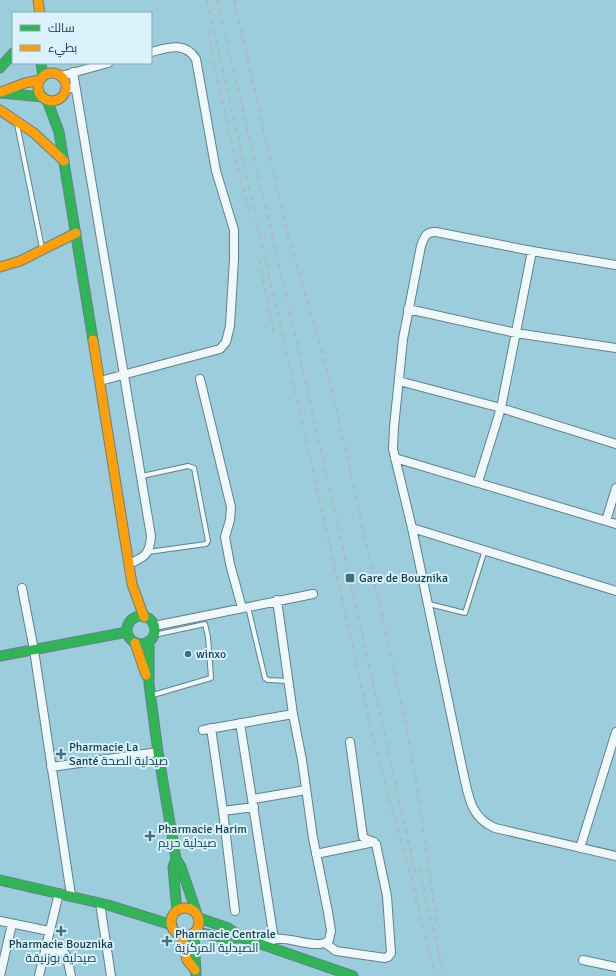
<svg xmlns="http://www.w3.org/2000/svg" width="616" height="976" viewBox="0 0 616 976" font-family="Signika,Cairo,sans-serif">
<rect width="100%" height="100%" fill="#9bcddd"/>
<g fill="none" stroke-linecap="round" stroke-linejoin="round">
<defs>
<path id="lane" d="M 17,124 L 42,248
M 142,476 L 188,466 L 194,468 L 208,541 L 206,544 L 148,552
M 429,604 L 465,613 L 485,550
M 248,607 L 265,678 L 268,680 L 288,681
M 153,695 L 211,678 L 208,637 L 205,624 L 154,635"/>
<path id="street" d="M 73,72 L 151,536 C 150,554 145,557 129,564
M 61,76 L 108,63
M 66,89 L 75,87
M 616,265 L 532,251 L 436,232 C 426,231 424,238 421,246 L 403,339 L 394,427 L 393,449 L 412,528 L 463,772 C 469,797 470,817 495,828 L 616,856
M 408,309 L 516,333 L 616,348
M 200,379 L 231,507 L 230,520 L 225,537 L 230,564 L 242,608
M 100,381 L 220,349 L 226,342 L 230,326 L 234,259 L 234,230 L 216,171 L 196,59 C 185,41 167,48 151,52
M 399,381 L 501,408 L 616,444
M 395,458 L 616,524
M 478,482 L 501,408 L 532,251
M 606,521 L 616,488
M 412,528 L 616,591
M 22,588 L 34,650 L 71,895
M 154,626 L 313,594
M 240,723 L 274,939
M 211,728 L 223,811 L 235,911
M 203,730 L 293,714
M 51,767 L 158,752
M 253,799 L 306,790
M 223,811 L 254,807
M 580,848 L 616,732
M 316,854 L 374,842
M 100,903 L 111,976
M 0,921 L 49,931
M 325,943 L 336,951 L 385,958 L 388,957 L 391,953 L 387,896 L 376,844 C 372,839 367,841 363,837 L 350,742
M 264,945 C 268,942 271,940 276,939 C 290,936 318,951 329,940 L 331,931 L 328,912 L 313,838 L 302,760 L 293,714 L 277,600
M 45,952 L 56,950 L 63,951 L 67,957 L 71,976
M 583,960 L 616,967
M 0,976 L 12,924
M 39,976 L 59,893"/>
<path id="fast" d="M 41,63 L 43,76
M 0,68 L 13,53
M 0,93 L 43,97
M 47,100 L 59,132 L 93,340
M127 630a14 14 0 1 1 28 0a14 14 0 1 1-28 0Z
M 149,641 L 149,684 L 158,752 L 176,859 L 181,867 L 197,914
M 0,656 L 127,632
M 176,859 L 173,867 L 177,911
M 0,880 L 108,905 L 172,925
M 199,918 L 228,928 L 243,938 L 353,976
M 196,932 L 225,938 L 243,938
M 194,933 L 196,976"/>
<path id="slow" d="M 38,0 L 40,13
M38 87a14 14 0 1 1 28 0a14 14 0 1 1-28 0Z
M 1,92 L 25,83 L 40,80
M 0,110 L 34,133 L 64,161
M 0,267 L 20,261 L 76,233
M 93,340 L 132,584 L 144,617
M 135,643 L 146,675
M171 922a14 14 0 1 1 28 0a14 14 0 1 1-28 0Z
M 182,936 L 187,960 L 195,970"/>
</defs>
<use href="#lane" stroke="#61818b" stroke-width="6"/>
<use href="#street" stroke="#61818b" stroke-width="10"/>
<use href="#fast" stroke="#61818b" stroke-width="11"/>
<use href="#slow" stroke="#61818b" stroke-width="11"/>
<use href="#lane" stroke="#f0f8fa" stroke-width="4"/>
<use href="#street" stroke="#f0f8fa" stroke-width="8"/>
<use href="#fast" stroke="#30b455" stroke-width="9"/>
<use href="#slow" stroke="#ff9f0a" stroke-width="9"/>
<path stroke="#aebbc0" stroke-width="2.5" stroke-dasharray="5 5" stroke-linecap="butt" d="M 207,0 L 371,728 L 388,796 L 412,881 L 435,976
M 217,0 L 289,308 L 416,875
M 234,0 L 288,236 L 325,362 L 336,407 L 407,729 L 415,775 L 437,924
M 208,31 L 213,60 L 231,141 L 250,216
M 259,259 L 275,339
M 419,868 L 444,976"/>
</g>
<g fill="#436f7c" stroke="#d9f2fb" stroke-width="1.5">
<rect x="345" y="573" width="10" height="10" rx="2"/>
<circle cx="188" cy="654" r="4"/>
<path d="M59 748h4v4h4v4h-4v4h-4v-4h-4v-4h4z"/>
<path d="M148 830h4v4h4v4h-4v4h-4v-4h-4v-4h4z"/>
<path d="M59 925h4v4h4v4h-4v4h-4v-4h-4v-4h4z"/>
<path d="M165 935h4v4h4v4h-4v4h-4v-4h-4v-4h4z"/>
</g>
<g text-anchor="middle" dominant-baseline="central" stroke-width="4" stroke-linejoin="round" paint-order="stroke">
<g font-size="12" fill="#143c48" stroke="#d9f2fb" text-anchor="start">
<text x="359" y="578">Gare de Bouznika</text>
<text x="196" y="654">winxo</text>
<text x="69" y="747">Pharmacie La<tspan x="69" dy="14">Santé صيدلية الصحة</tspan></text>
<text x="158" y="829">Pharmacie Harim<tspan x="158" dy="14">صيدلية حريم</tspan></text>
<text x="175" y="934">Pharmacie Centrale<tspan x="175" dy="14">الصيدلية المركزية</tspan></text>
<text x="61" y="944" text-anchor="middle">Pharmacie Bouznika<tspan x="61" dy="14">صيدلية بوزنيقة</tspan></text>
</g>
</g>
<rect x="12" y="12" width="140" height="52" fill="#d9f2fb" stroke="#8aa9b3"/>
<rect x="20" y="25" width="20" height="6" fill="#30b455" stroke="#8aa9b3"/>
<text x="48" y="32" font-size="12" fill="#143c48">سالك</text>
<rect x="20" y="45" width="20" height="6" fill="#ff9f0a" stroke="#8aa9b3"/>
<text x="48" y="52" font-size="12" fill="#143c48">بطيء</text>
</svg>
